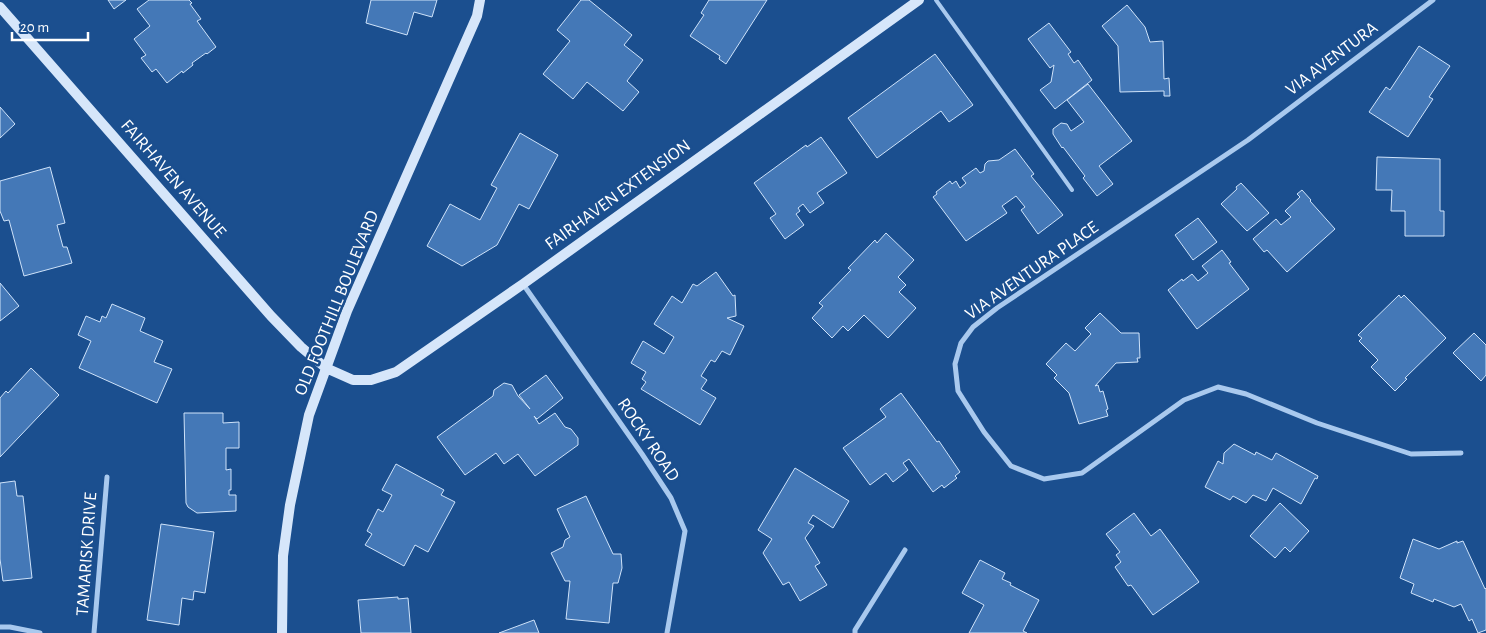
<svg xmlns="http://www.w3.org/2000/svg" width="1486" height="633" viewBox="0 0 1486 633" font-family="'Alegreya Sans',sans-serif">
<rect width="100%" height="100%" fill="#1b4f8f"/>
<path fill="#4478b7" stroke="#cfe3fa" d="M 108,0 L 126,0 L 114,9 Z
M 149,0 L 189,0 L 192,3 L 190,4 L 201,19 L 197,21 L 216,47 L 207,54 L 206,53 L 192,63 L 193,65 L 183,73 L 182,71 L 167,83 L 156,69 L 152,72 L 141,58 L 146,55 L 134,39 L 150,26 L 137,9 Z
M 371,0 L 437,0 L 432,17 L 414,12 L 407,35 L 366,23 Z
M 581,0 L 589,0 L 632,35 L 624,45 L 643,60 L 627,81 L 639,92 L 623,111 L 587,82 L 573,99 L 543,74 L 570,41 L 557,30 Z
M 709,0 L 767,0 L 726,64 L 719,59 L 720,56 L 690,36 L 704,15 L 701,13 Z
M 1127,5 L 1145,27 L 1150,42 L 1163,41 L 1164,79 L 1169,78 L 1170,96 L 1164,96 L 1164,91 L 1120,92 L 1118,46 L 1102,26 Z
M 1049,23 L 1071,52 L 1068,54 L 1074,63 L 1078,60 L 1092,80 L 1055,109 L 1040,90 L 1051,82 L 1054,65 L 1050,68 L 1028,39 Z
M 1419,46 L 1450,66 L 1429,97 L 1433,99 L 1408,137 L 1369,112 L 1386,87 L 1390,90 Z
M 935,54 L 973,105 L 949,122 L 941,111 L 877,158 L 848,118 Z
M 1088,84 L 1132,141 L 1099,166 L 1113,184 L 1097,196 L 1083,178 L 1085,176 L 1063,147 L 1062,148 L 1053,134 L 1053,129 L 1061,123 L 1067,124 L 1071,131 L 1084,122 L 1067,100 Z
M 0,107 L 15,124 L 0,138 Z
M 520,133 L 558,155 L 529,209 L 519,204 L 497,245 L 462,266 L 427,246 L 450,204 L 480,220 L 497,188 L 491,185 Z
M 821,137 L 847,173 L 817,193 L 824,203 L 810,213 L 803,204 L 798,208 L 800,211 L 796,214 L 804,225 L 785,239 L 770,218 L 776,214 L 754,183 L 806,145 L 807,147 Z
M 1015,149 L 1034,174 L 1031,176 L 1063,215 L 1038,234 L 1021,210 L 1025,207 L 1016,196 L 1002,206 L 1007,213 L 966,241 L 933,197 L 937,194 L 936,192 L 950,181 L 952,184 L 956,181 L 960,188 L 966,183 L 962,178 L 976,168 L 980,173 L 984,171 L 985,164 L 988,161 L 999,160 Z
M 1377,157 L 1440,159 L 1440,211 L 1444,211 L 1444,236 L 1405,236 L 1405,211 L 1391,211 L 1392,190 L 1376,190 Z
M 50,167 L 65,223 L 57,225 L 63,247 L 67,247 L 72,263 L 24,276 L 9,220 L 4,221 L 0,211 L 0,181 Z
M 1241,183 L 1269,213 L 1247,231 L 1221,204 L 1237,189 L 1236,187 Z
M 1302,190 L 1311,200 L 1310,201 L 1335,229 L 1287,272 L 1267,250 L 1264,252 L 1253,239 L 1276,219 L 1281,225 L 1291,217 L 1285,211 L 1300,197 L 1297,194 Z
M 1198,218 L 1217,242 L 1193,260 L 1175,235 Z
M 886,233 L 914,260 L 898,277 L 906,285 L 899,292 L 916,308 L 888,338 L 864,315 L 848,331 L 843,326 L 832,338 L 812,318 L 823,306 L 819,303 L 851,270 L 848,268 L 875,240 L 877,243 Z
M 1222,250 L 1231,262 L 1229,263 L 1249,289 L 1197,329 L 1168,290 L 1182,279 L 1183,281 L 1192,274 L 1198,281 L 1208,273 L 1202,266 Z
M 716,272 L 733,296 L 735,295 L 736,316 L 727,318 L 744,326 L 730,355 L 722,351 L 715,362 L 711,360 L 701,376 L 707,380 L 701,389 L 716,398 L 700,425 L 641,389 L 646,382 L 642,379 L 646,372 L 631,363 L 643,341 L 664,354 L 674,337 L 654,324 L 672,296 L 682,303 L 693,284 L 697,286 Z
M 0,283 L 19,306 L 0,321 Z
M 1399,295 L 1401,298 L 1404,295 L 1446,338 L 1405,378 L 1407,379 L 1395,391 L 1371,367 L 1378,360 L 1359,341 L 1362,338 L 1358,335 Z
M 112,304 L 145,318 L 140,331 L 163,341 L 154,362 L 172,369 L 157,403 L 79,368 L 91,341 L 78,335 L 86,316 L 100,322 L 102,316 L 106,318 Z
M 1100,313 L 1121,333 L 1139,333 L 1140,358 L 1137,358 L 1138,362 L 1116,363 L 1095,386 L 1098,385 L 1100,392 L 1103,391 L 1108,409 L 1106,410 L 1108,416 L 1079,424 L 1069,393 L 1054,378 L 1057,375 L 1046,364 L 1066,343 L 1075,351 L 1091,334 L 1085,328 Z
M 1474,333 L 1486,345 L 1486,375 L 1481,381 L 1453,353 Z
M 31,368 L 59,395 L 0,457 L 0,398 L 6,391 L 8,393 Z
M 546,375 L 563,398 L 537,419 L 534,416 L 539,424 L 555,413 L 565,427 L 571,429 L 578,438 L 578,445 L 535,476 L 518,454 L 504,464 L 496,453 L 465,475 L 437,437 L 493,396 L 494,390 L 504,383 L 512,385 L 518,396 L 530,409 L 519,395 Z
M 901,393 L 937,442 L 939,441 L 960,472 L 955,476 L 957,478 L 944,488 L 942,485 L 933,492 L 909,459 L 903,463 L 908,470 L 893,482 L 886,473 L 870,485 L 843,448 L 886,417 L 880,409 Z
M 184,413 L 223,413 L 223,423 L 239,422 L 239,448 L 226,448 L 226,470 L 231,469 L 231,490 L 229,490 L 229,495 L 236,495 L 236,511 L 197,513 L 188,507 L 186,503 Z
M 1234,444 L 1255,455 L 1256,452 L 1272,460 L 1276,453 L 1318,476 L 1317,479 L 1315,478 L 1301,504 L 1273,488 L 1266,501 L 1253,495 L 1246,503 L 1233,496 L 1230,500 L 1205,487 L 1218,461 L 1223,464 L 1224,453 Z
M 396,464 L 444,490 L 441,495 L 455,502 L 428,552 L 415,545 L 404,566 L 365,545 L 372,534 L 367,531 L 378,509 L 383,512 L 392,495 L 382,490 Z
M 795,468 L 849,501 L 833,528 L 813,515 L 808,523 L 814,526 L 805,538 L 820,563 L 815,566 L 827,585 L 800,601 L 789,582 L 783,585 L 763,553 L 772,539 L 758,530 Z
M 15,481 L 17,496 L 23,496 L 32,578 L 3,581 L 0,559 L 0,483 Z
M 586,496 L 613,554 L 621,554 L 622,568 L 618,583 L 613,583 L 609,623 L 566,619 L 570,581 L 565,581 L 551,553 L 563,547 L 565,540 L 570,537 L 557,509 Z
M 1280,503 L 1309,531 L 1290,552 L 1285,547 L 1275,558 L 1250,536 Z
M 1134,513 L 1151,536 L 1160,529 L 1199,582 L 1153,615 L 1131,585 L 1128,586 L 1115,567 L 1121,562 L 1116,555 L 1120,552 L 1106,534 Z
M 161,524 L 214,532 L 205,593 L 194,591 L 193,600 L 182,598 L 179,625 L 147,620 Z
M 1413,539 L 1439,549 L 1457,541 L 1457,543 L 1463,541 L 1485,589 L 1486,588 L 1486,630 L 1478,633 L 1472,619 L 1469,621 L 1461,604 L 1454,607 L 1434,599 L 1433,602 L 1411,593 L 1414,584 L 1400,578 Z
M 980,560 L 1005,573 L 1002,579 L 1011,583 L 1010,585 L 1039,600 L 1023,631 L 1027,633 L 969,633 L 984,605 L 962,593 Z
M 398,597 L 398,599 L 408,598 L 411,633 L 361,633 L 358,600 Z
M 534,620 L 539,633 L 499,633 Z"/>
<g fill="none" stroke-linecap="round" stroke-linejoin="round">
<path stroke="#a9c9ee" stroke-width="4" d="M 936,0 L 1072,190"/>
<path stroke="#a9c9ee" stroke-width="5" d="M 1433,0 L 1248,140 L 997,308 L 973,327 L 961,343 L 955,364 L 958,391 L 984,432 L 1011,466 L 1044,479 L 1082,473 L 1184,400 L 1218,387 L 1246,394 L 1317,423 L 1411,454 L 1461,453
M 523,284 L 642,454 L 671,498 L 685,531 L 667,633
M 0,627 L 10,627 L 40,633
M 94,633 L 107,477
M 855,633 L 855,630 L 905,550"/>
<path stroke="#d6e6fa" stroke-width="10" d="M 0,7 L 271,316 L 301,347 L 326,368 L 353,380 L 371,380 L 396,372 L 523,284 L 919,0
M 282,633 L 283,556 L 290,505 L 309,415 L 347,311 L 477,16 L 480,0"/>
</g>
<g text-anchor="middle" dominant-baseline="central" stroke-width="5" stroke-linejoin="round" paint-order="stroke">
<g font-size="18" fill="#fff" stroke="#1b4f8f">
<text transform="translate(1332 59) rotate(-37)">VIA AVENTURA</text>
<text transform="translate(173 179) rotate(49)">FAIRHAVEN AVENUE</text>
<text transform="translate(618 195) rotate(-36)">FAIRHAVEN EXTENSION</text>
<text transform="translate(1032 271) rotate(-35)">VIA AVENTURA PLACE</text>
<text transform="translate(337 303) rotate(-68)">OLD FOOTHILL BOULEVARD</text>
<text transform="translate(648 440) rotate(56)">ROCKY ROAD</text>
<text transform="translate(87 554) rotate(-86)">TAMARISK DRIVE</text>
</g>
</g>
<path d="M12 32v8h76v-8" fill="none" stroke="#ffffff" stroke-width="2.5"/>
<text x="20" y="32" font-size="15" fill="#ffffff" stroke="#1b4f8f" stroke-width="4" paint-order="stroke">20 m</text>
</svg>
